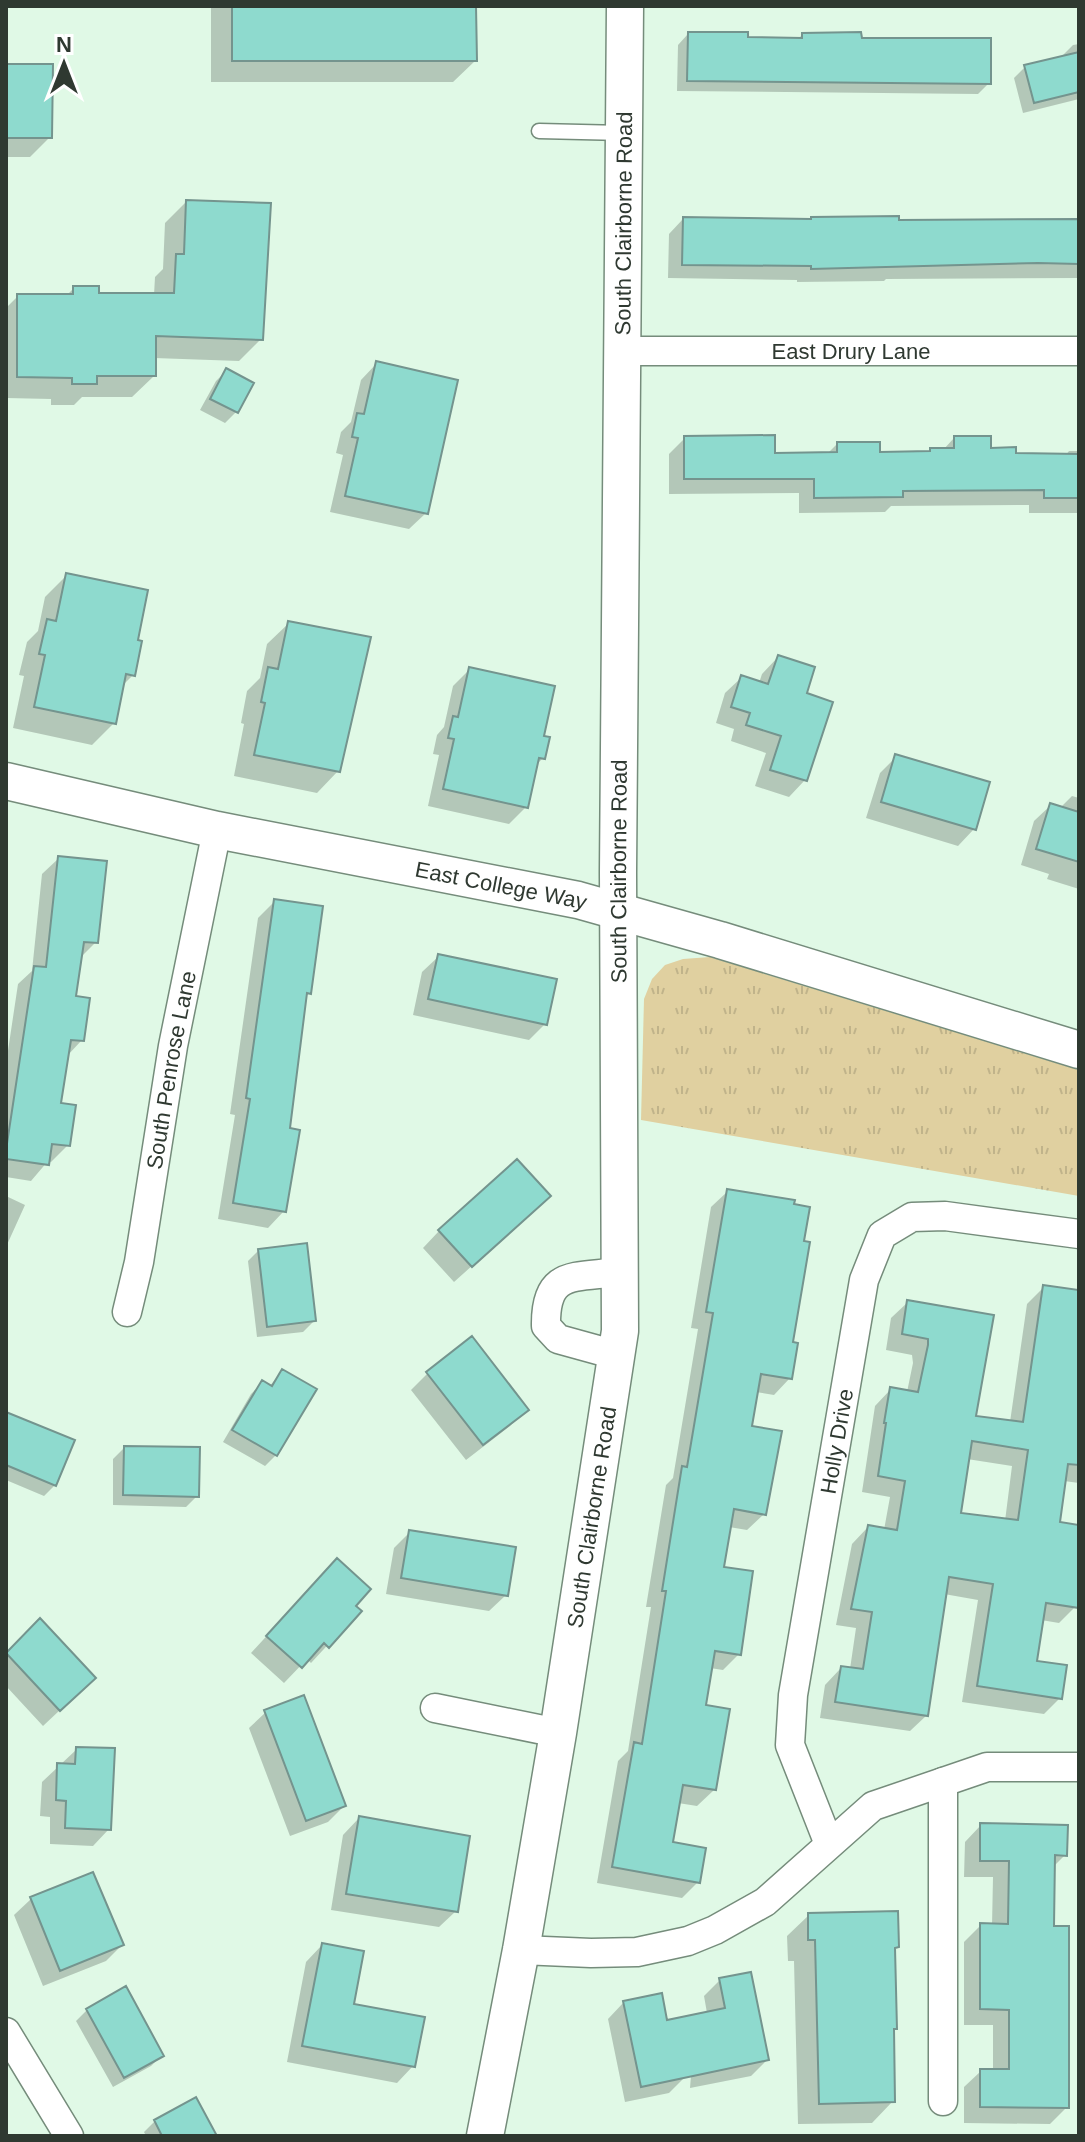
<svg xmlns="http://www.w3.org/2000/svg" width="1085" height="2142" viewBox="0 0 1085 2142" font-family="Helvetica,sans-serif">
<defs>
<pattern id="grass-tufts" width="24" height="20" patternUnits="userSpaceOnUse" patternTransform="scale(2)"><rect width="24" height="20" fill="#e0d0a0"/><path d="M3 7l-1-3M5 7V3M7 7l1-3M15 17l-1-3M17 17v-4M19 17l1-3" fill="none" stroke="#c0b38a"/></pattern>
</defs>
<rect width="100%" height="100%" fill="#e0f9e6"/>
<path fill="url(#grass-tufts)" d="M 710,957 L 1079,1070 L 1079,1196 L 641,1120 L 644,999 L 652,979 L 665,965 L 683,959 Z"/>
<path fill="#0003" fill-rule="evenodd" d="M 211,6 L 474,6 L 475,61 L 453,82 L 211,82 Z
M 688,34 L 797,40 L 802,35 L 860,40 L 989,83 L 978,94 L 677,91 L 678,45 Z
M 1079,44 L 1079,99 L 1023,113 L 1014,78 L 1025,67 L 1062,56 L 1073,45 Z
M 6,66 L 50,137 L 30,157 L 6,157 Z
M 186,202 L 261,339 L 239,361 L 154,358 L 154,376 L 132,397 L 82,397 L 74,405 L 51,405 L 51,399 L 6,398 L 6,308 L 18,296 L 66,296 L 74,288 L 97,295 L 154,295 L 155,277 L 163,269 L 165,223 Z
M 683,219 L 897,222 L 1079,221 L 1079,278 L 886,279 L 884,281 L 797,282 L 797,280 L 668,278 L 669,234 Z
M 377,363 L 426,513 L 409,529 L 330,512 L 343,455 L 336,453 L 341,432 L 351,422 L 361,380 Z
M 227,370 L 236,412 L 225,423 L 200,410 L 216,381 Z
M 685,438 L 773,456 L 827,454 L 837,444 L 878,454 L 927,453 L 930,450 L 943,450 L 954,438 L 989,450 L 1014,455 L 1065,456 L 1069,451 L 1079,451 L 1079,513 L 1029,513 L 1029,505 L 891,506 L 885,512 L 799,513 L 799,493 L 669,494 L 669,454 Z
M 67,575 L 136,641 L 133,675 L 122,686 L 114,723 L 92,745 L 13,728 L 24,676 L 19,675 L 27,642 L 38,631 L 45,597 Z
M 289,623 L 338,771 L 317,793 L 234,776 L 244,724 L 241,723 L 247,691 L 260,678 L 267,644 Z
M 778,657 L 804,694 L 805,780 L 789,797 L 755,786 L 766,753 L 731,741 L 734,729 L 716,723 L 725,693 L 742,677 L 759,683 L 762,674 Z
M 470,669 L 542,737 L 543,758 L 535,766 L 526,807 L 509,824 L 428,806 L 439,755 L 433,754 L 437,735 L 444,727 L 453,686 Z
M 896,757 L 974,829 L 958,846 L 866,818 L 880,773 Z
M 1072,796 L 1079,798 L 1079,889 L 1047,879 L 1049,874 L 1021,865 L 1034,821 L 1051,805 L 1060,808 Z
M 59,858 L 96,942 L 79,959 L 74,998 L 82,1040 L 67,1056 L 59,1105 L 68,1145 L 51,1162 L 48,1161 L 31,1181 L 6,1177 L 6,1064 L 18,984 L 32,971 L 42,874 Z
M 275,901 L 309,993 L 304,998 L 288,1130 L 284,1211 L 268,1228 L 218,1219 L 235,1115 L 230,1114 L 258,918 Z
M 439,956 L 545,1024 L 529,1040 L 413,1015 L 422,972 Z
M 728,1191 L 790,1344 L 790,1378 L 774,1395 L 756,1392 L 750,1428 L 764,1514 L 747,1530 L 729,1527 L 722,1568 L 739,1654 L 723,1670 L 710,1668 L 703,1706 L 714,1790 L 697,1806 L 678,1803 L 671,1844 L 698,1882 L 682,1898 L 597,1883 L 618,1761 L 628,1751 L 651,1607 L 646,1607 L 666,1485 L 673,1478 L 698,1329 L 691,1328 L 711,1207 Z
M 6,1196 L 25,1205 L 6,1247 Z
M 532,1212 L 454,1282 L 423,1248 L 439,1231 Z
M 259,1250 L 314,1321 L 303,1332 L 257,1337 L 248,1261 Z
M 1044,1287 L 1079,1292 L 1079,1483 L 1064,1481 L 1057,1524 L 1079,1527 L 1079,1589 L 1076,1606 L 1059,1623 L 1041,1620 L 1034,1663 L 1060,1698 L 1044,1714 L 962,1702 L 978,1600 L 944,1594 L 927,1715 L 910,1731 L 820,1718 L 825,1685 L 841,1668 L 850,1669 L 856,1628 L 836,1625 L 852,1544 L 868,1527 L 884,1530 L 890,1497 L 862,1492 L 875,1406 L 891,1389 L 907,1392 L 913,1363 L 912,1355 L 886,1350 L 891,1318 L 908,1302 L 974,1418 L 1010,1422 L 1027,1304 ZM 967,1459 L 1012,1466 L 1005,1521 L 958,1515 Z
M 471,1339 L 526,1409 L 510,1426 L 466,1460 L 411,1390 L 427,1374 Z
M 282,1371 L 276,1455 L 265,1466 L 223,1442 L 251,1394 L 262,1383 L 269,1387 Z
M 6,1414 L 55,1485 L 44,1496 L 6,1480 Z
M 124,1448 L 197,1496 L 186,1507 L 113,1505 L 113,1459 Z
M 410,1532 L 506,1595 L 489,1611 L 386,1594 L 394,1548 Z
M 321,1577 L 359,1611 L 311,1663 L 307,1659 L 284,1683 L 251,1653 Z
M 40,1621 L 77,1694 L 43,1726 L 6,1686 L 6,1653 Z
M 266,1712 L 344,1806 L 328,1822 L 290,1836 L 249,1728 Z
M 77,1749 L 109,1829 L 93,1846 L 50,1844 L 50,1817 L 40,1816 L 42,1782 Z
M 359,1818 L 456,1911 L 439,1927 L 331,1910 L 343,1835 Z
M 981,1825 L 1065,1855 L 1052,1868 L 1052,1928 L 1067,2107 L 1050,2124 L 964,2123 L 964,2087 L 981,2071 L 993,2071 L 993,2025 L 964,2025 L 964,1942 L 981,1925 L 992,1926 L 993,1877 L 964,1877 L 965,1842 Z
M 31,1899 L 122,1945 L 106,1961 L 43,1986 L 14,1915 Z
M 809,1915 L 897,1947 L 893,1951 L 895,2028 L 892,2032 L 893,2101 L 872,2123 L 798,2124 L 794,1961 L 788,1961 L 787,1936 Z
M 322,1945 L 352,2005 L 413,2066 L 397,2083 L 287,2062 L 306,1962 Z
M 720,1980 L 767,2060 L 751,2076 L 690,2088 L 692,2063 L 686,2076 L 669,2093 L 625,2102 L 608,2019 L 624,2002 L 665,2022 L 707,2013 L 704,1996 Z
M 87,2010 L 162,2055 L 151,2066 L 113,2087 L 76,2021 Z
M 155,2121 L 215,2136 L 146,2136 L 144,2132 Z"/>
<path fill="#8edace" stroke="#74948e" stroke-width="2" fill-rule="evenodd" d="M 232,6 L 476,6 L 477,61 L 232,61 Z
M 688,32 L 748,32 L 748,37 L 802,38 L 802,33 L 861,32 L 862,38 L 991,38 L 991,84 L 687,81 Z
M 1079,52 L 1079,92 L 1034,103 L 1024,65 Z
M 6,64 L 53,64 L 52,138 L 6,138 Z
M 186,200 L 271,203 L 263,340 L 156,336 L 156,376 L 97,376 L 97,384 L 72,384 L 72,378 L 17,377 L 17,294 L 73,294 L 73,286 L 99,286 L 99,293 L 174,293 L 176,254 L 184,254 Z
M 899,216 L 899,220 L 1079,219 L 1079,264 L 1038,263 L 811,269 L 811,266 L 682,265 L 683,217 L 811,219 L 811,217 Z
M 376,361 L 458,380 L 428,514 L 345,496 L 358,438 L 352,437 L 357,413 L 364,414 Z
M 226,368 L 254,383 L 238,413 L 210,399 Z
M 775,435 L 775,453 L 837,452 L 837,442 L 880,442 L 880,452 L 930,451 L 930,448 L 954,448 L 954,436 L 991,436 L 991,448 L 1016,447 L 1016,453 L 1079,454 L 1079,498 L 1044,498 L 1044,490 L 903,491 L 903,497 L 814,498 L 814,479 L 684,479 L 684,436 Z
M 66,573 L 148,590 L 138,640 L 142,641 L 135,676 L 126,674 L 116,724 L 34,707 L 45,655 L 39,654 L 47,619 L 56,621 Z
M 288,621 L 371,637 L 340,772 L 254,755 L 265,703 L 261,702 L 268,667 L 278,669 Z
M 778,655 L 815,667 L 807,693 L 833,702 L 807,781 L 770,770 L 781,736 L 746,725 L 750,713 L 731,707 L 741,675 L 768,684 Z
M 469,667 L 555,686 L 544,736 L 550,737 L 545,759 L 539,758 L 528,808 L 443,789 L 454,739 L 448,738 L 453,716 L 458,717 Z
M 895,754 L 990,782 L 976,830 L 881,802 Z
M 1050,803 L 1079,812 L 1079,862 L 1036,849 Z
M 58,856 L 107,861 L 98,943 L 84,942 L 76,996 L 90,998 L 84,1041 L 71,1040 L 61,1103 L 76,1105 L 70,1146 L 52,1144 L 49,1165 L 6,1159 L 6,1150 L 34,966 L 46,967 Z
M 274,899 L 323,906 L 311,994 L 307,993 L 290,1128 L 300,1130 L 286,1212 L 233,1203 L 250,1099 L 246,1098 Z
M 438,954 L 557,979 L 547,1025 L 428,999 Z
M 517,1159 L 551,1196 L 472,1267 L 438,1230 Z
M 727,1189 L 795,1200 L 794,1204 L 810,1207 L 804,1241 L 810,1242 L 793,1342 L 798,1343 L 792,1379 L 761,1374 L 752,1426 L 782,1431 L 766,1515 L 734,1509 L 724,1567 L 753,1571 L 741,1655 L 715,1651 L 706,1705 L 730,1709 L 716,1790 L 683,1785 L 673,1842 L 706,1848 L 700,1883 L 612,1867 L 634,1742 L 642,1744 L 666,1591 L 662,1591 L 682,1466 L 687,1467 L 713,1313 L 706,1312 Z
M 307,1243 L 316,1321 L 267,1327 L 258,1249 Z
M 1043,1285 L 1079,1290 L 1079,1465 L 1068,1464 L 1060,1522 L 1079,1525 L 1079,1608 L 1046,1603 L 1037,1661 L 1067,1665 L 1062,1699 L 977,1686 L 993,1584 L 949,1577 L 928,1716 L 835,1702 L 841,1666 L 863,1669 L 872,1612 L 851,1609 L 868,1525 L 897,1530 L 905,1481 L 878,1476 L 886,1423 L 884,1423 L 890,1387 L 918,1392 L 928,1345 L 928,1339 L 902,1334 L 907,1300 L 994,1315 L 976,1416 L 1023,1422 ZM 972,1441 L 1028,1450 L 1018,1520 L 961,1513 Z
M 472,1336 L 529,1410 L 483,1445 L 426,1372 Z
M 282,1369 L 317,1389 L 277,1456 L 232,1430 L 262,1380 L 272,1386 Z
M 6,1412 L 75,1440 L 56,1486 L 6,1465 Z
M 124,1446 L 200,1447 L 199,1497 L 123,1495 Z
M 409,1530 L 516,1547 L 508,1596 L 401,1578 Z
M 337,1558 L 371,1589 L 356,1606 L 362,1611 L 329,1648 L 324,1643 L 302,1668 L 266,1636 Z
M 40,1618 L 96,1678 L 60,1711 L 6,1653 Z
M 304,1695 L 346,1806 L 306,1821 L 264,1710 Z
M 76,1747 L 115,1748 L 111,1830 L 65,1828 L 66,1801 L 56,1800 L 57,1763 L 75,1764 Z
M 359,1816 L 470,1836 L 458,1912 L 346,1894 Z
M 980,1823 L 1068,1825 L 1067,1856 L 1055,1855 L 1054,1926 L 1069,1926 L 1069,2108 L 980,2107 L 980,2069 L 1009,2069 L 1009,2010 L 980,2009 L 980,1923 L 1008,1924 L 1009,1861 L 980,1861 Z
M 93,1872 L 124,1945 L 60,1971 L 30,1897 Z
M 898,1911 L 899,1947 L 895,1948 L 897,2029 L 894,2029 L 895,2102 L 819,2104 L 815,1940 L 808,1940 L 808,1913 Z
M 322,1943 L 364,1951 L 354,2004 L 425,2017 L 415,2067 L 302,2046 Z
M 751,1972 L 769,2060 L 641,2087 L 623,2001 L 662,1993 L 667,2020 L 725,2008 L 719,1978 Z
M 126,1986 L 164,2056 L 124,2078 L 86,2009 Z
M 196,2097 L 217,2136 L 162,2136 L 154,2120 Z"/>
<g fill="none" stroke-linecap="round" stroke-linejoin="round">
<defs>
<path id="service" d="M 539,131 L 623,133"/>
<g id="minor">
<path id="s1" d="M 623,351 L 1079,351"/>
<path id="s2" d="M 127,1312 L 139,1262 L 173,1046 L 217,830"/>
<path d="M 616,1355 L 558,1339 L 546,1326 C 545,1270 573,1278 618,1272"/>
<path d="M 435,1708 L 558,1733"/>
<path id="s3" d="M 829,1844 L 790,1745 L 793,1695 L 864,1280 L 882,1235 L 912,1217 L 945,1216 L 1079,1234"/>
<path d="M 521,1950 L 591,1953 L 637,1952 L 688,1941 L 715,1930 L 765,1902 L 873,1806 L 987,1767 L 1079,1767"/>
<path d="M 6,2032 L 69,2136"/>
<path d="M 943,2101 L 943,1782"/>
</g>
<g id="tertiary">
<path id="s4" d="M 6,781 L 217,830 L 578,900 L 720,940 L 1079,1050"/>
<path id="s5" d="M 485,2136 L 521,1950 L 558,1733 L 620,1331 L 618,873 L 625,6"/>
</g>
</defs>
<use href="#service" stroke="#758c7b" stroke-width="17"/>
<use href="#minor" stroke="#758c7b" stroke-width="31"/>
<use href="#tertiary" stroke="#758c7b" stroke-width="39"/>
<use href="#service" stroke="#fff" stroke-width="14"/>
<use href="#minor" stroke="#fff" stroke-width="28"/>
<use href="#tertiary" stroke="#fff" stroke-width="36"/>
</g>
<g text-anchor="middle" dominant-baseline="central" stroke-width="7" stroke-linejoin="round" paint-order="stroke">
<g font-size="22" fill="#2f3931" stroke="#fff">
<text stroke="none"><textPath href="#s5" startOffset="1924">South Clairborne Road</textPath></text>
<text stroke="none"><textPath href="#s1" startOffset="228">East Drury Lane</textPath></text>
<text stroke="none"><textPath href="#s5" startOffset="1276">South Clairborne Road</textPath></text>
<text stroke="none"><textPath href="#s4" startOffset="506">East College Way</textPath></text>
<text stroke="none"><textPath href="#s2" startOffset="246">South Penrose Lane</textPath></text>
<text stroke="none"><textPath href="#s3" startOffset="414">Holly Drive</textPath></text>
<text stroke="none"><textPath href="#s5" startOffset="628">South Clairborne Road</textPath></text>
</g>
</g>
<rect width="1085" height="2142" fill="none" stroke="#2f3931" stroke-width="16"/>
<g transform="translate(64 64)" stroke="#ffffff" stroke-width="6" paint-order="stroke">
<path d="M0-6L14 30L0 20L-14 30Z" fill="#2f3931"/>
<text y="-12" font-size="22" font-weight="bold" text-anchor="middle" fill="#2f3931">N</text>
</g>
</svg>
